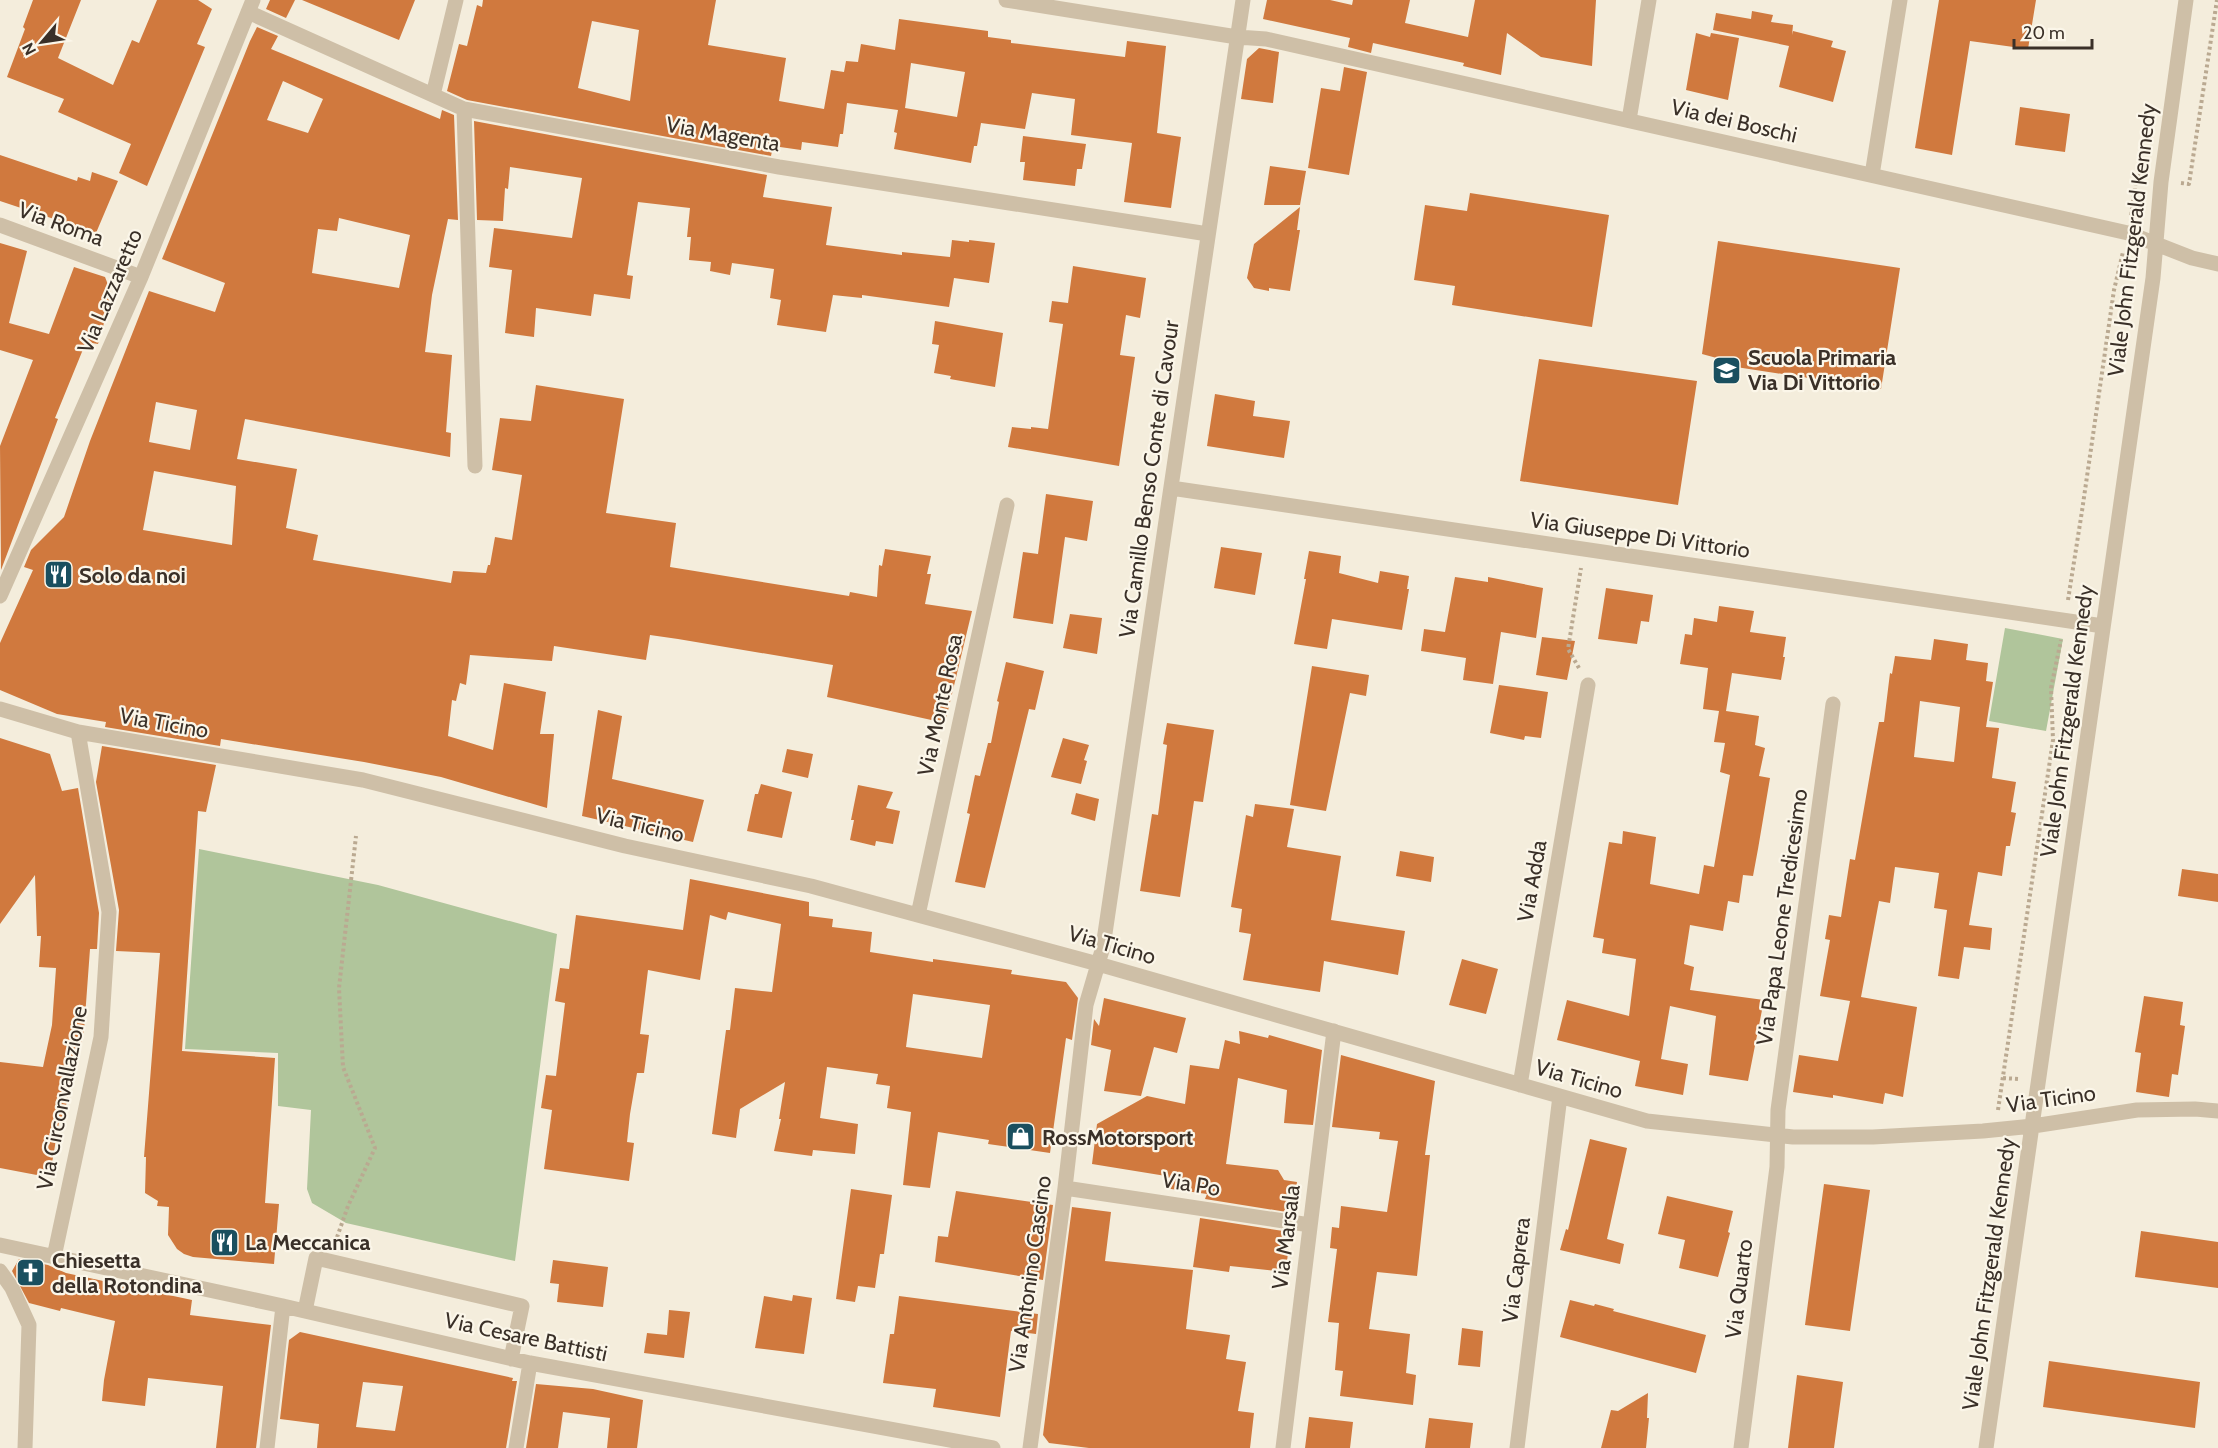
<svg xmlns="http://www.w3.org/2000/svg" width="2218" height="1448" viewBox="0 0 2218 1448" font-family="Cabin,sans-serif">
<rect width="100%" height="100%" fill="#f4eddc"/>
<path fill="#b0c59b" d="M 2005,628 L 2063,639 L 2046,731 L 1989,721 Z
M 199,849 L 378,885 L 557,934 L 515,1261 L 346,1223 L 312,1203 L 307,1189 L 311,1110 L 278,1106 L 278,1053 L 185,1049 Z"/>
<path fill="#d0793e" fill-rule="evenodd" d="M 33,0 L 81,0 L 58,58 L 113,85 L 132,40 L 139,43 L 157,0 L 198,0 L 212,9 L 197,44 L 205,47 L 147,186 L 119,173 L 131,144 L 58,112 L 64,99 L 7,77 L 25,29 L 23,27 Z
M 270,0 L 295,0 L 286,18 L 266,9 Z
M 302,0 L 415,0 L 399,40 Z
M 483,0 L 716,0 L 708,45 L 786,58 L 779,101 L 824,109 L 831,70 L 844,72 L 846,61 L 858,62 L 861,44 L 895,50 L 899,19 L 988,31 L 988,37 L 1011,40 L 1011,43 L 1125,57 L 1127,41 L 1166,46 L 1157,133 L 1181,137 L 1171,208 L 1124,202 L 1132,143 L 1071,135 L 1075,99 L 1032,93 L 1025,129 L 981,123 L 977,146 L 974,146 L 971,163 L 894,149 L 897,133 L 894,132 L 898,110 L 847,103 L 843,134 L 840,134 L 838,147 L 802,142 L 801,150 L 773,146 L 771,156 L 467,100 L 447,91 L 459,44 L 467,46 L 477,5 L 482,7 ZM 592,21 L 639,30 L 630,101 L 578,88 ZM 911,63 L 965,72 L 957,117 L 905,108 Z
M 1267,0 L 1330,0 L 1352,5 L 1353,0 L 1410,0 L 1405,23 L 1468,37 L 1475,0 L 1596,0 L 1592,66 L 1541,57 L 1507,33 L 1501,75 L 1463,66 L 1464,63 L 1373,43 L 1371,53 L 1348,47 L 1350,38 L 1263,19 Z
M 1939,0 L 2036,0 L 2028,49 L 1970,41 L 1952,155 L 1915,148 Z
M 1752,11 L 1773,15 L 1771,22 L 1793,25 L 1792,35 L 1793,31 L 1833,41 L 1831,47 L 1846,51 L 1833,102 L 1779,87 L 1789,46 L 1713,30 L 1716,13 L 1751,19 Z
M 257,27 L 278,36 L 271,49 L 440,119 L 442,110 L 454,115 L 458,220 L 448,219 L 432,295 L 425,352 L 452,355 L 446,432 L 451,433 L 450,457 L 245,419 L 237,459 L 297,469 L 286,528 L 318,535 L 313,560 L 451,583 L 453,571 L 486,573 L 488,565 L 490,565 L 495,537 L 512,540 L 522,475 L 492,470 L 500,418 L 531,421 L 536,385 L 624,399 L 606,513 L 676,523 L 670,567 L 849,596 L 850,592 L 877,597 L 879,565 L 882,566 L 885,549 L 931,556 L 927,574 L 931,574 L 925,604 L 972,611 L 945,723 L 827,697 L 833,665 L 678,639 L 650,635 L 646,660 L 554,646 L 552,661 L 470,655 L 466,685 L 460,683 L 456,701 L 452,700 L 448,736 L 493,750 L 504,683 L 546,692 L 540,734 L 554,734 L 547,808 L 441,777 L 364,762 L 221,739 L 220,746 L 105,727 L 106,722 L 57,714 L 0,690 L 0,643 L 33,570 L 24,567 L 31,550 L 64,517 L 90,441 L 149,291 L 215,312 L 225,283 L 162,259 L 250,41 ZM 283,81 L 323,99 L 308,133 L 267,120 ZM 339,218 L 410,235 L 399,288 L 312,273 L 318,229 L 337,231 ZM 156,402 L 197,410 L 190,450 L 149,442 ZM 154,471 L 236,486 L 232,545 L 143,530 Z
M 1696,33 L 1710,37 L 1711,33 L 1739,38 L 1728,100 L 1686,90 Z
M 1259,48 L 1279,52 L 1273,103 L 1241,99 L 1247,59 Z
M 1344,67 L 1367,72 L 1349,175 L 1308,168 L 1321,88 L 1340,91 Z
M 2020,107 L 2070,114 L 2065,152 L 2015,145 Z
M 474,121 L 767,175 L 763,197 L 832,207 L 826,245 L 902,255 L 902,252 L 950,257 L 952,240 L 969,242 L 969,240 L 995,243 L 989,283 L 954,278 L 949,307 L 862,295 L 862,298 L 833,295 L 826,332 L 777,325 L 781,300 L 770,298 L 774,269 L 732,263 L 730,275 L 710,271 L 711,262 L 689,260 L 691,237 L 687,237 L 690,208 L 638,202 L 627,275 L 633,276 L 630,299 L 594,294 L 591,316 L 536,308 L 534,337 L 505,333 L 512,270 L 489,267 L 494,228 L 572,238 L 582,178 L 510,167 L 508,189 L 505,188 L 503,221 L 477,220 Z
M 1023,136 L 1086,144 L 1082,169 L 1077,169 L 1075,186 L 1023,180 L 1025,162 L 1020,162 Z
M 0,155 L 77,181 L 78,177 L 90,181 L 92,172 L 118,181 L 96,233 L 0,201 Z
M 1270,166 L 1306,171 L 1300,205 L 1264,205 Z
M 1470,193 L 1609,215 L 1592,327 L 1452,305 L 1455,286 L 1414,280 L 1425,205 L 1467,211 Z
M 1300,207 L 1297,230 L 1300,230 L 1290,291 L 1269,288 L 1269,291 L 1254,288 L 1247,278 L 1254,244 Z
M 1718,241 L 1900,268 L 1881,389 L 1723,365 L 1724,360 L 1702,354 Z
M 0,243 L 27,251 L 9,323 L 49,334 L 74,267 L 105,277 L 112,295 L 98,344 L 86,342 L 55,418 L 58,419 L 1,570 L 0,446 L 33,360 L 0,350 Z
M 1073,266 L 1146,278 L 1140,318 L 1126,315 L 1120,355 L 1135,357 L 1119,466 L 1008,447 L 1012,427 L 1031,429 L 1031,427 L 1048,429 L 1063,324 L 1049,322 L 1052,301 L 1068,303 Z
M 935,321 L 1003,333 L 995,387 L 950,379 L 951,376 L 934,373 L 939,345 L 932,344 Z
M 1539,359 L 1697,381 L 1678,505 L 1520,481 Z
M 1215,394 L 1255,401 L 1253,416 L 1290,421 L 1284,458 L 1207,446 Z
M 1046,494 L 1093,501 L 1087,541 L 1065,537 L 1053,624 L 1013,618 L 1023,552 L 1038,554 Z
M 1221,547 L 1262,553 L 1255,595 L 1214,588 Z
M 1309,551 L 1341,556 L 1339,573 L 1378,583 L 1380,571 L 1409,576 L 1407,589 L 1409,589 L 1402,630 L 1332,619 L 1327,649 L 1294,644 L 1306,579 L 1304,579 Z
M 1455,577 L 1488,582 L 1488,577 L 1543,588 L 1536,638 L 1501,632 L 1493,684 L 1463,680 L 1466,658 L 1421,651 L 1424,629 L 1445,632 Z
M 1606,588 L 1653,595 L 1649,622 L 1641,621 L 1637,644 L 1598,639 Z
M 1719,606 L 1754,611 L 1750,632 L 1786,637 L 1783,657 L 1785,657 L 1781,680 L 1732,673 L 1726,711 L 1759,716 L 1755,745 L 1765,748 L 1759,776 L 1770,778 L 1758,849 L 1753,876 L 1743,875 L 1739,903 L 1728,901 L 1723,931 L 1690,925 L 1684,964 L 1694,967 L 1690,990 L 1764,1000 L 1748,1081 L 1709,1075 L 1716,1016 L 1670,1006 L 1661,1059 L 1688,1064 L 1683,1095 L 1635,1086 L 1640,1061 L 1557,1040 L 1567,1000 L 1629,1016 L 1636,959 L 1602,953 L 1604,939 L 1593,937 L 1609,842 L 1622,844 L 1623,831 L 1656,837 L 1650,884 L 1699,894 L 1704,865 L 1714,867 L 1730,775 L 1720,772 L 1725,743 L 1714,742 L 1719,711 L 1703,709 L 1708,668 L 1680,664 L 1685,634 L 1692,635 L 1694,618 L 1717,622 Z
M 1070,614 L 1102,618 L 1097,654 L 1063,648 Z
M 1542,637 L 1575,641 L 1567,680 L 1536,675 Z
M 1934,639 L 1968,644 L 1966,660 L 1988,663 L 1986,681 L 1993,682 L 1986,727 L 1999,728 L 1992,778 L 2016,782 L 2011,812 L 2016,813 L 2013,829 L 2010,846 L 2006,846 L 2002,876 L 1978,872 L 1969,925 L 1992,928 L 1990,950 L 1964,947 L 1959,979 L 1938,976 L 1947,910 L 1934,908 L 1939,873 L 1895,867 L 1890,903 L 1879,901 L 1861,997 L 1917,1007 L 1903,1097 L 1885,1093 L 1883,1104 L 1833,1095 L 1833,1098 L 1793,1092 L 1799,1055 L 1838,1061 L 1850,1001 L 1820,996 L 1830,940 L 1825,939 L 1829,915 L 1841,917 L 1850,859 L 1855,860 L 1879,722 L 1884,722 L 1890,673 L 1892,674 L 1895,656 L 1931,660 ZM 1920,701 L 1960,707 L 1954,762 L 1914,757 Z
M 1006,662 L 1044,671 L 1035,710 L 1029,709 L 985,888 L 955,882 L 970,814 L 967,813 L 975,775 L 980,776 L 988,743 L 991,743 L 999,702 L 997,701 Z
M 1312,666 L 1369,675 L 1366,696 L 1350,693 L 1326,811 L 1290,805 Z
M 1499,685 L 1548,692 L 1541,738 L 1525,736 L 1524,740 L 1490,733 Z
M 598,710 L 622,716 L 612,779 L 704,800 L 693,842 L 582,816 Z
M 1167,723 L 1214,730 L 1203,802 L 1194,801 L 1180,897 L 1140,891 L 1152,814 L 1158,815 L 1167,745 L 1163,744 Z
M 0,738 L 50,754 L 62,791 L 78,788 L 99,913 L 97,949 L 90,949 L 84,1031 L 62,1122 L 59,1122 L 50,1175 L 43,1174 L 42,1176 L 0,1168 L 0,1062 L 43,1067 L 52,1025 L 56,968 L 39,967 L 41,936 L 37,936 L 35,875 L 0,924 Z
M 1063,738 L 1089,745 L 1084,760 L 1087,761 L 1081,784 L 1051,777 Z
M 102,746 L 216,765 L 206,812 L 198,811 L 182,1051 L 275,1058 L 265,1203 L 279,1204 L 274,1264 L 193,1257 L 184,1254 L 177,1249 L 168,1235 L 169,1207 L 157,1206 L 158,1201 L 145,1193 L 146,1157 L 144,1157 L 160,953 L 116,951 L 119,910 L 96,782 Z
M 787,749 L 813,754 L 808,778 L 782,772 Z
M 761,784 L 792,792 L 782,838 L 747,831 L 755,794 L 758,794 Z
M 858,785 L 893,792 L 886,808 L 900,811 L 893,844 L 876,841 L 875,846 L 850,840 L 854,820 L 851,820 Z
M 1076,793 L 1099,799 L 1095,821 L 1071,814 Z
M 1255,804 L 1294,809 L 1287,847 L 1341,856 L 1331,920 L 1405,931 L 1398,975 L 1324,961 L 1320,992 L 1243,980 L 1251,934 L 1239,932 L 1242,909 L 1231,907 L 1246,815 L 1253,817 Z
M 1400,851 L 1434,857 L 1431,882 L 1396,876 Z
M 2182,869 L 2218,874 L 2218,902 L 2178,896 Z
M 690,879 L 809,902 L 809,916 L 833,919 L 832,927 L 872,932 L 870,952 L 933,962 L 933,959 L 1012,970 L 1011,974 L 1066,982 L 1078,998 L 1072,1040 L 1066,1038 L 1050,1153 L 988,1144 L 989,1140 L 938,1132 L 930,1188 L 903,1185 L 911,1112 L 887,1108 L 890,1086 L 876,1084 L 878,1074 L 827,1067 L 820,1118 L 858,1124 L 855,1154 L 813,1150 L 812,1156 L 774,1151 L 781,1119 L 779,1119 L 785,1082 L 740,1109 L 736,1138 L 712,1134 L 726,1030 L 730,1030 L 735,988 L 772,992 L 781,924 L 728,912 L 726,920 L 710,915 L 700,980 L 648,970 L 640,1034 L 649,1035 L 644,1073 L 637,1073 L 630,1114 L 627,1142 L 634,1143 L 629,1181 L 544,1169 L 552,1110 L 541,1108 L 546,1075 L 556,1076 L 565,1003 L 555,1001 L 560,968 L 569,969 L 576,915 L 683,930 ZM 913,994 L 990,1005 L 982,1058 L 906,1047 Z
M 1462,959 L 1498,969 L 1486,1014 L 1449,1005 Z
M 2144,996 L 2183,1002 L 2180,1025 L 2185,1026 L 2178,1075 L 2172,1074 L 2169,1097 L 2136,1092 L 2141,1053 L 2135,1052 Z
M 1104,998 L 1186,1018 L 1177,1053 L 1154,1047 L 1141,1096 L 1104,1091 L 1111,1050 L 1091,1045 L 1094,1019 L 1099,1026 Z
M 1239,1031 L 1268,1038 L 1269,1035 L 1322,1050 L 1313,1125 L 1284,1123 L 1287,1090 L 1238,1078 L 1226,1164 L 1278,1170 L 1284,1180 L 1297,1182 L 1293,1213 L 1205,1199 L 1207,1194 L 1164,1188 L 1166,1176 L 1092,1164 L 1097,1124 L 1147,1096 L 1185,1104 L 1190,1065 L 1219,1069 L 1225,1040 L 1240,1044 Z
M 1341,1055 L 1435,1081 L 1425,1155 L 1430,1155 L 1417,1276 L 1377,1272 L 1369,1329 L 1410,1334 L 1406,1373 L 1416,1375 L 1413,1405 L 1340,1396 L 1343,1371 L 1335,1370 L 1339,1323 L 1328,1322 L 1337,1249 L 1330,1248 L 1332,1227 L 1339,1228 L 1341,1206 L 1387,1212 L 1398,1141 L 1379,1139 L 1380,1132 L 1332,1127 Z
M 1590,1139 L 1627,1148 L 1607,1239 L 1624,1244 L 1620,1264 L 1560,1250 L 1566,1229 L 1568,1230 Z
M 1824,1184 L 1870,1190 L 1850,1331 L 1805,1325 Z
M 851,1189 L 892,1195 L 884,1254 L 880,1254 L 875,1288 L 858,1286 L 855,1302 L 836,1299 Z
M 956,1191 L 1053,1205 L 1043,1280 L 935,1262 L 938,1236 L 948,1237 Z
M 1667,1196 L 1733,1211 L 1728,1232 L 1730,1233 L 1718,1277 L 1679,1268 L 1685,1240 L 1658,1234 Z
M 1072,1207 L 1111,1212 L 1105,1261 L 1193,1270 L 1186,1329 L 1230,1335 L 1226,1359 L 1246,1362 L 1238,1411 L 1254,1413 L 1250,1448 L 1089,1448 L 1049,1443 L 1043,1435 Z
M 1200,1218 L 1290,1232 L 1286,1272 L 1230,1266 L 1229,1272 L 1193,1267 Z
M 2141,1231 L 2218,1242 L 2218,1288 L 2135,1277 Z
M 19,1259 L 48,1265 L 66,1273 L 192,1300 L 190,1315 L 271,1325 L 256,1448 L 216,1448 L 223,1386 L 148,1378 L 145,1406 L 102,1401 L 104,1380 L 115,1321 L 61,1308 L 60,1311 L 29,1303 L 12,1271 Z
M 553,1260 L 608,1267 L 603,1307 L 557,1302 L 559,1284 L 550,1283 Z
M 793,1295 L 812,1298 L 804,1354 L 755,1348 L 764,1296 L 792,1301 Z
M 899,1296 L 1038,1314 L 1036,1334 L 1011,1331 L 1000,1417 L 933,1407 L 936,1389 L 883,1383 L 890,1334 L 894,1334 Z
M 1570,1300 L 1594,1306 L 1595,1304 L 1614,1309 L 1613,1311 L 1706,1335 L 1696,1373 L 1560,1337 Z
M 669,1310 L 690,1312 L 684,1358 L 644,1353 L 647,1333 L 667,1335 Z
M 1462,1328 L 1483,1331 L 1480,1367 L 1458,1365 Z
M 300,1332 L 513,1378 L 512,1381 L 517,1381 L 506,1448 L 317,1448 L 319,1424 L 280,1419 L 289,1340 ZM 363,1382 L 403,1386 L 395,1431 L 356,1427 Z
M 2049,1361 L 2200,1382 L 2195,1428 L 2043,1407 Z
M 1797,1375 L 1843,1382 L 1834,1448 L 1788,1448 Z
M 536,1384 L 593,1389 L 643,1400 L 637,1448 L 607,1448 L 610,1418 L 563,1412 L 558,1448 L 526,1448 Z
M 1648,1393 L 1647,1418 L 1649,1418 L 1646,1448 L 1601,1448 L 1611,1410 L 1618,1411 Z
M 1309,1417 L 1353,1422 L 1350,1448 L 1305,1448 Z
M 1429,1418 L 1473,1423 L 1470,1448 L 1425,1448 Z"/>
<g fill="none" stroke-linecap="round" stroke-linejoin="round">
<path stroke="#baa991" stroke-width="4" stroke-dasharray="3 3" stroke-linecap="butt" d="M 2181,183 L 2189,184 L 2217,0
M 2131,215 L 2137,174 L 2142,176
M 2068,600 L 2082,511 L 2114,290 L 2123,252
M 1579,668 L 1568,649 L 1581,568
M 2003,1078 L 2018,1079
M 1998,1110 L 2053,740 L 2051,688 L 2061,640
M 335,1243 L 348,1206 L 375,1148 L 343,1067 L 339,988 L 356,836"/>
<path stroke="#cebfa7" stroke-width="15" d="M 1006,0 L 1237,37 L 1266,39 L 2128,233 L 2192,258 L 2218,264
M 248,12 L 464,109 L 779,167 L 1208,234
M 433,95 L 456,0
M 464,109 L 475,466
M 1629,120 L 1649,0
M 1872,175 L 1900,0
M 0,225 L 141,277
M 1171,488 L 2103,626
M 0,596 L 141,277 L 253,0
M 0,709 L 78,732 L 363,780 L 625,846 L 811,886 L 1098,964 L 1647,1121 L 1793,1137 L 1873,1137 L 1983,1131 L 2033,1126 L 2137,1110 L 2195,1109 L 2218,1111
M 918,915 L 1007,505
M 1520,1085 L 1588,685
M 1065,1188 L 1310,1225
M 0,1245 L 283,1306 L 530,1363 L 993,1448
M 54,1257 L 101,1037 L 109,912 L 78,732
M 0,1271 L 12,1288 L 29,1325 L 25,1448
M 305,1311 L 316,1258 L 522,1306 L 511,1359
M 267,1448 L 283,1306
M 516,1448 L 530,1363
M 1030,1448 L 1065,1188 L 1086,1005 L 1103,947 L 1243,0
M 1283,1448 L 1334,1031
M 1517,1448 L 1560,1096
M 1741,1448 L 1777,1167 L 1778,1110 L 1833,704
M 1986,1448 L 2153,278 L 2161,182 L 2186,0"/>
</g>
<defs>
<symbol id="school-square" viewBox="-11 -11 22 22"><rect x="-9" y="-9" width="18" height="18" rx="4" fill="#1a4f5f" stroke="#fbf6e9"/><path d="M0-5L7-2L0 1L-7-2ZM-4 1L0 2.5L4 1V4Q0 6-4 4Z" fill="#fff"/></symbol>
<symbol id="restaurant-square" viewBox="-11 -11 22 22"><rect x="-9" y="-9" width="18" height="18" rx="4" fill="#1a4f5f" stroke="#fbf6e9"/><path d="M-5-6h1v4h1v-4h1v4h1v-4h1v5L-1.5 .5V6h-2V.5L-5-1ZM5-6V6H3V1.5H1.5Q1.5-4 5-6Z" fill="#fff"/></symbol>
<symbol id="shop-square" viewBox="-11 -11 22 22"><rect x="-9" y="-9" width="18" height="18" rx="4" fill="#1a4f5f" stroke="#fbf6e9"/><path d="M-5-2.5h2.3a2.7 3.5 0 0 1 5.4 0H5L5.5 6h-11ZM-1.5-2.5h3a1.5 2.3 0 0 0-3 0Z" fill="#fff"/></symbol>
<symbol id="church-square" viewBox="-11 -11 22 22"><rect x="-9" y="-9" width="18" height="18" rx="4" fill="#1a4f5f" stroke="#fbf6e9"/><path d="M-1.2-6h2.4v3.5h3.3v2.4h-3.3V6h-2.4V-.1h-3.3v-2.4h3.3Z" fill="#fff"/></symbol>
</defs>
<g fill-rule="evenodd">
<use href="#school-square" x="1710" y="354" width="33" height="33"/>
<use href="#restaurant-square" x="42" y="558" width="33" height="33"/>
<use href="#shop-square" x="1004" y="1120" width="33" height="33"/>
<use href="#restaurant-square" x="208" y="1226" width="33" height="33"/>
<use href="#church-square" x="14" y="1256" width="33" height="33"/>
</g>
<g text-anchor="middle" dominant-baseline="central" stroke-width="4.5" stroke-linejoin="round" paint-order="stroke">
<g font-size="22" fill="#3a3028" stroke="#fbf6e9">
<text transform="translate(1734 121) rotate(13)">Via dei Boschi</text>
<text transform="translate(723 134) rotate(10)">Via Magenta</text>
<text transform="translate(61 224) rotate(20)">Via Roma</text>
<text transform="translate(2132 240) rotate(-83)">Viale John Fitzgerald Kennedy</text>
<text transform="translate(110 291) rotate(-67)">Via Lazzaretto</text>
<text transform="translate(1149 479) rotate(-82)">Via Camillo Benso Conte di Cavour</text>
<text transform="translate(1640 535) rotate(8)">Via Giuseppe Di Vittorio</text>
<text transform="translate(940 705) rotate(-78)">Via Monte Rosa</text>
<text transform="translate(2067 721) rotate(-82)">Viale John Fitzgerald Kennedy</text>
<text transform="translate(164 723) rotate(10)">Via Ticino</text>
<text transform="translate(640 825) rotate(13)">Via Ticino</text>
<text transform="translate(1532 881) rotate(-80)">Via Adda</text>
<text transform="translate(1782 917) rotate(-82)">Via Papa Leone Tredicesimo</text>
<text transform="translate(1112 945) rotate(16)">Via Ticino</text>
<text transform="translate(1579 1079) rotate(16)">Via Ticino</text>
<text transform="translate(62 1098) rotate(-79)">Via Circonvallazione</text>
<text transform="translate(2051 1099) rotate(-8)">Via Ticino</text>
<text transform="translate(1191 1184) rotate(9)">Via Po</text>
<text transform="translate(1286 1237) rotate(-83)">Via Marsala</text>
<text transform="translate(1516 1270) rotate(-83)">Via Caprera</text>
<text transform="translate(1030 1274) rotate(-82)">Via Antonino Cascino</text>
<text transform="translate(1989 1274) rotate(-82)">Viale John Fitzgerald Kennedy</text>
<text transform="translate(1739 1289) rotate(-83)">Via Quarto</text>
<text transform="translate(526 1337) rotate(12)">Via Cesare Battisti</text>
</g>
<g font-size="22" font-weight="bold" fill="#3a3028" stroke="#fbf6e9" text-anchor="start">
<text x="1748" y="357">Scuola Primaria<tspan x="1748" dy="25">Via Di Vittorio</tspan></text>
<text x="79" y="575">Solo da noi</text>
<text x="1042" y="1137">RossMotorsport</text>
<text x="245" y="1242">La Meccanica</text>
<text x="52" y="1260">Chiesetta<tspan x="52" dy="25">della Rotondina</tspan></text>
</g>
</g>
<g transform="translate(42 42) rotate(241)" stroke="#fbf6e9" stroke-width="4.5" paint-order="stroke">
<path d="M0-4.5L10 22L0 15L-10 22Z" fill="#3a3028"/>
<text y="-9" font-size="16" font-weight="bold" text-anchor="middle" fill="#3a3028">N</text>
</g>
<path d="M2014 39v9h78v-9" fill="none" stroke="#3a3028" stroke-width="3"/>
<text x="2023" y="39" font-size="18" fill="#3a3028" stroke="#fbf6e9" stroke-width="4.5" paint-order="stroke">20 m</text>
</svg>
